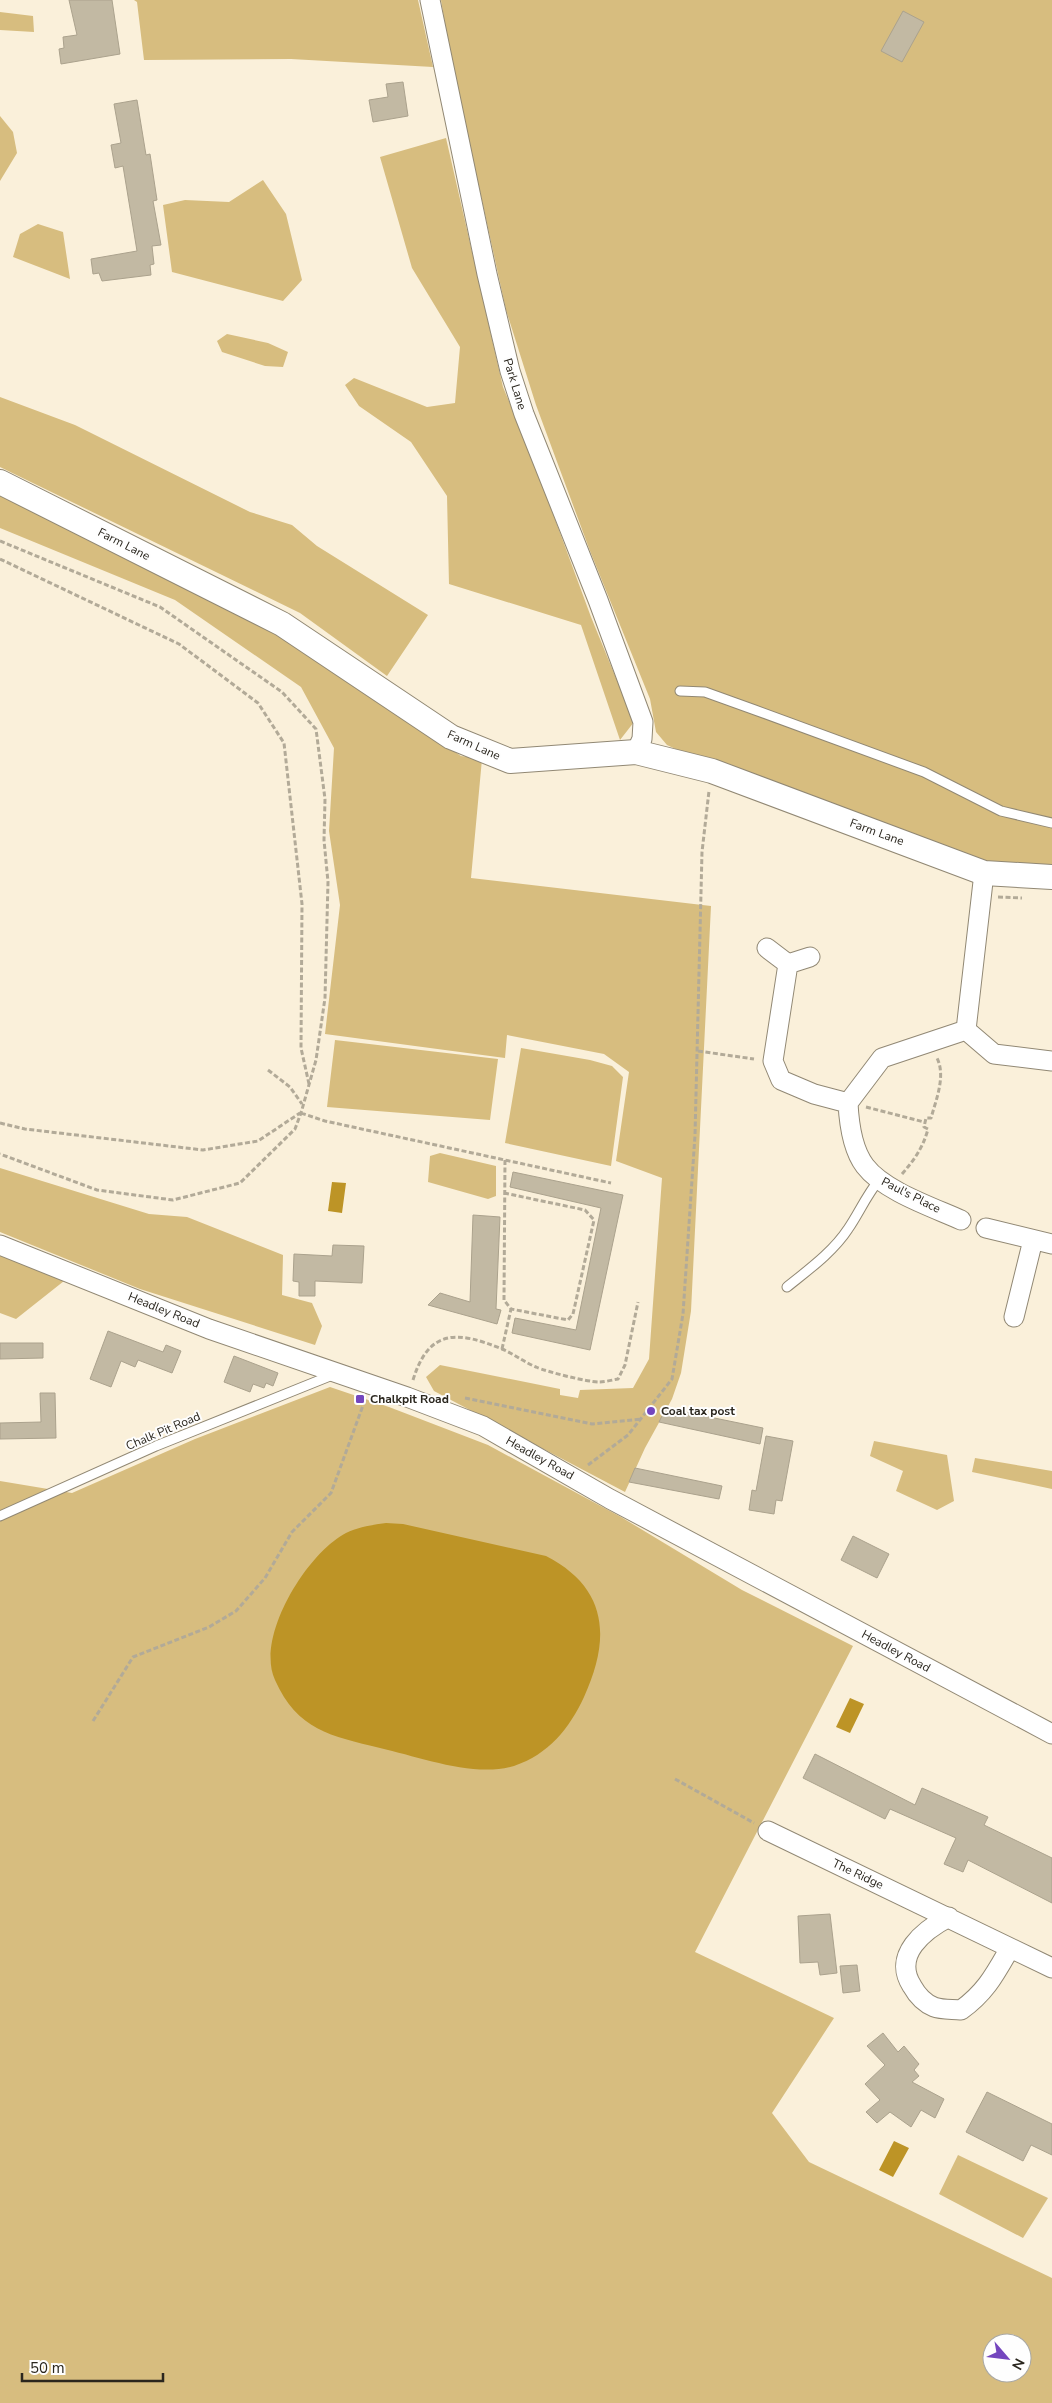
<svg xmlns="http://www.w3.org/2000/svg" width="1052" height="2403" viewBox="0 0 1052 2403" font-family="'Nunito Sans',sans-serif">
<rect width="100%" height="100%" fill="#faf0da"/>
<path fill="#d7bd7f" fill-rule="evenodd" d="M 134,0 L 418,0 L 433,67 L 291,59 L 144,60 L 137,2 Z
M 441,0 L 1052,0 L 1052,869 L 1015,868 L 967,858 L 697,759 L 667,745 L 656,732 L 650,699 L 590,551 L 536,405 L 506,310 L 450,55 Z
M 0,12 L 33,16 L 34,32 L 0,30 Z
M 0,116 L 13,132 L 17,153 L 0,181 Z
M 446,138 L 503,387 L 531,454 L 591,617 L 634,722 L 620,740 L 581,625 L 449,584 L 447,496 L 411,442 L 359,406 L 345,385 L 354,378 L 427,407 L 455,403 L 460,347 L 412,268 L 380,157 Z
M 263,180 L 286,214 L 302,280 L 283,301 L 172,272 L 163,205 L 185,200 L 229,202 Z
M 38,224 L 63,232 L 70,279 L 13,257 L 20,234 Z
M 227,334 L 268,343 L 288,352 L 283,367 L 265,366 L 222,352 L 217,341 Z
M 0,397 L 75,425 L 250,512 L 292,525 L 317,546 L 428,615 L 387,676 L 300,613 L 0,467 Z
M 0,495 L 276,632 L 461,756 L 482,759 L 471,878 L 711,906 L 691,1311 L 681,1373 L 672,1399 L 645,1448 L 625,1492 L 434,1391 L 426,1377 L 440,1365 L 560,1389 L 560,1395 L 578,1398 L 580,1390 L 633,1388 L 649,1359 L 662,1178 L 616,1161 L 629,1072 L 604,1054 L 507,1035 L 505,1058 L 325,1034 L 340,905 L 329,831 L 334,748 L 301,687 L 175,600 L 0,528 Z
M 335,1040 L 498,1059 L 490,1120 L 327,1107 Z
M 521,1048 L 590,1060 L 612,1066 L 623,1077 L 611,1166 L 505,1143 Z
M 440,1153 L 496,1166 L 496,1196 L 488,1199 L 428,1182 L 430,1156 Z
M 0,1168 L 149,1214 L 187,1217 L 283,1255 L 282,1295 L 312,1303 L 322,1326 L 315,1345 L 140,1289 L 0,1232 Z
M 0,1255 L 64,1281 L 16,1319 L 0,1313 Z
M 330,1387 L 389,1407 L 488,1445 L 621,1517 L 742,1590 L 853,1646 L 695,1952 L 834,2018 L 772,2113 L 809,2162 L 1052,2278 L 1052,2403 L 0,2403 L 0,1481 L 72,1493 L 195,1439 ZM 992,2343 L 1022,2343 L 1022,2373 L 992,2373 Z
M 874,1441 L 947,1455 L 954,1501 L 937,1510 L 896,1491 L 903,1471 L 870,1456 Z
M 975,1458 L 1052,1471 L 1052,1489 L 972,1472 Z
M 958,2155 L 1048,2198 L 1023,2238 L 939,2194 Z"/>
<path fill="#bd9426" d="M 332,1182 L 346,1183 L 342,1213 L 328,1211 Z
M 386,1523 L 403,1524 L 546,1556 C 608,1588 611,1638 584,1697 C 569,1729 549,1754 514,1766 C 474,1778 420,1757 380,1748 C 331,1736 297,1730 275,1680 C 255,1637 307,1553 346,1533 C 358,1527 372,1525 386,1523 Z
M 850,1698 L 864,1704 L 850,1733 L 836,1727 Z
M 894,2141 L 909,2148 L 893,2177 L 879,2170 Z"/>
<path fill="#c2b9a3" stroke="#aba28d" d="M 69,0 L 112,0 L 120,54 L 61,64 L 59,49 L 64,48 L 63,37 L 77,35 Z
M 903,11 L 924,22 L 902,62 L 881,51 Z
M 403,82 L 408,116 L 373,122 L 369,100 L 388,97 L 386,84 Z
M 137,100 L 146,155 L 150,154 L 157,200 L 153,201 L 161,245 L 152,246 L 154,264 L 150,265 L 151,275 L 102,281 L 99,273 L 93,274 L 91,259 L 137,251 L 123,166 L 115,168 L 111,145 L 121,143 L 114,104 Z
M 513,1172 L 623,1195 L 590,1350 L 512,1333 L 515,1318 L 576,1330 L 601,1208 L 510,1187 Z
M 473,1215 L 500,1217 L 496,1309 L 501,1310 L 497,1324 L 428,1305 L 440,1293 L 470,1302 Z
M 333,1245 L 364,1246 L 362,1283 L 315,1281 L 315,1296 L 299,1296 L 299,1282 L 293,1281 L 294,1254 L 332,1256 Z
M 108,1331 L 163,1352 L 166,1345 L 181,1351 L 172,1373 L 138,1360 L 135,1367 L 121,1361 L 111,1387 L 90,1379 Z
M 0,1343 L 43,1343 L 43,1358 L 0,1359 Z
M 234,1356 L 278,1373 L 273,1386 L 266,1383 L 264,1388 L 253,1384 L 250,1392 L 224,1382 Z
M 40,1393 L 55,1393 L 56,1438 L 0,1439 L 0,1423 L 41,1422 Z
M 666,1408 L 763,1428 L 760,1444 L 659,1422 Z
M 766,1436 L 793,1441 L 782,1501 L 776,1500 L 774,1514 L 749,1510 L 752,1490 L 756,1491 Z
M 635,1468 L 722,1486 L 719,1499 L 629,1482 Z
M 853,1536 L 889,1554 L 877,1578 L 841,1560 Z
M 815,1754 L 915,1805 L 922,1788 L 988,1817 L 984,1825 L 1052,1858 L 1052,1903 L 968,1860 L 963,1872 L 944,1864 L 956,1838 L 890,1809 L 885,1819 L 803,1778 Z
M 830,1914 L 837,1973 L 820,1975 L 818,1962 L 800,1963 L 798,1916 Z
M 857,1965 L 860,1991 L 843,1993 L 840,1966 Z
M 883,2033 L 898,2052 L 904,2046 L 919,2064 L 914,2070 L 919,2076 L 912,2082 L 944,2099 L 935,2118 L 921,2110 L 911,2127 L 890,2112 L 877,2123 L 866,2112 L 880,2100 L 865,2084 L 885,2065 L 867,2046 Z
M 987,2092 L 1052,2124 L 1052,2155 L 1031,2145 L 1023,2161 L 966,2132 Z"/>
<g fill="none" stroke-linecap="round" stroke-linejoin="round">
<defs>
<path id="service" d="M 680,691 L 705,692 L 755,710 L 924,772 L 1001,811 L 1052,823
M 787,1287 C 808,1270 833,1252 848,1229 C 859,1213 866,1196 879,1180
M 0,1516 L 156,1446 L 335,1374"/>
<path id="minor" d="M 430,0 L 487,274 L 510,371 L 524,414 L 598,600 L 643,722 L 642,739 L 636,752
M 767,948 L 788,964
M 810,957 L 788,964 L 773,1061 L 781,1080 L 814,1094 L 848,1103
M 966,1030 L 994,1054 L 1052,1061
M 961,1220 C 932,1207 884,1191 865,1166 C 852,1149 849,1123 848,1103 L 882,1058 L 966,1030 L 984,873
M 986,1228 L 1052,1244
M 0,1245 L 209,1329 L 407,1397 L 483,1426 L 610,1499 L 1052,1734
M 1014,1317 L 1033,1240
M 768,1831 L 1052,1968
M 949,1917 C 924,1930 892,1955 912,1986 C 917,1995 924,2003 934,2007 C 942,2010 953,2009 961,2010 C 986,1992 995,1974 1010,1948"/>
<path id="tertiary" d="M 0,482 L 282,624 L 451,737 L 510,761 L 636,752 L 712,771 L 984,873 L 1052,877"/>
</defs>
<use href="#service" stroke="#918874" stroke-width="11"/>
<use href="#minor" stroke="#918874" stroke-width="21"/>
<use href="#tertiary" stroke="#918874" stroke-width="26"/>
<path stroke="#b2aa98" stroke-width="3" stroke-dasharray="5 2.5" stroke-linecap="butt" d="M 0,541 L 160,607 L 282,692 L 316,729 L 325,799 L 324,840 L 328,882 L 325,998 L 316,1060 L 301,1113 L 295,1129 L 240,1183 L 173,1200 L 97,1190 L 0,1154
M 0,559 L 179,644 L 258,703 L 284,743 L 302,904 L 301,1048 L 309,1084
M 998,897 L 1022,898
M 698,1051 L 754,1059
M 268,1070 L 290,1087 L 302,1104
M 866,1107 L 924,1122
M 301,1113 L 325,1121 L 611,1183
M 0,1123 L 25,1129 L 203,1150 L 258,1141 L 300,1113
M 902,1174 C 914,1160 923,1148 928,1129 L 924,1127 L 926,1118 L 931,1118 C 936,1100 946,1076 937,1058
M 504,1193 L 585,1210 L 594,1220 L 573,1314 L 568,1320 L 511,1309
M 502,1349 L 511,1309 L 504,1300 L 505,1159
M 413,1380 C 429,1328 458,1331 502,1349 C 514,1354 524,1362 536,1367 C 547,1372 588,1382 599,1382 C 605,1382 612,1380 618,1379 L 625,1365 L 638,1302
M 465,1398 L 592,1424 L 641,1419
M 588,1465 L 628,1435 L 672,1379 L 683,1314 L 695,1135 L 702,852 L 709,791
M 93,1721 L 133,1657 L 209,1627 L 236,1611 L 265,1578 L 292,1532 L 331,1493 L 365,1400
M 675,1779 L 754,1823"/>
<use href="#service" stroke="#fff" stroke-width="9"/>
<use href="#minor" stroke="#fff" stroke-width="19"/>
<use href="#tertiary" stroke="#fff" stroke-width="24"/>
</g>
<g fill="#7446be" stroke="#fefefe" stroke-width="2">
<rect x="355" y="1394" width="10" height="10" rx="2.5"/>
<circle cx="651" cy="1411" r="5"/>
</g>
<g text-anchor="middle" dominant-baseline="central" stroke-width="4" stroke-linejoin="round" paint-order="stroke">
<g font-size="12" fill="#2a261e" stroke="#fefefe">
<text transform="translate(515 384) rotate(73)">Park Lane</text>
<text transform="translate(124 544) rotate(27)">Farm Lane</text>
<text transform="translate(474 745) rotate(24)">Farm Lane</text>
<text transform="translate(877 832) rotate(20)">Farm Lane</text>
<text transform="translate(911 1195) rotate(27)">Paul's Place</text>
<text transform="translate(164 1310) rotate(22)">Headley Road</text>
<text transform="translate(163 1431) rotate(-23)">Chalk Pit Road</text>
<text transform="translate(540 1458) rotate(29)">Headley Road</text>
<text transform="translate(896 1651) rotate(28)">Headley Road</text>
<text transform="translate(858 1874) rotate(25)">The Ridge</text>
</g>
<g font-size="12" font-weight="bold" fill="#2a261e" stroke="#fefefe" text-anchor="start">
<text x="370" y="1399">Chalkpit Road</text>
<text x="661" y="1411">Coal tax post</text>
</g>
</g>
<g transform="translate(1007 2358) rotate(118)"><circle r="24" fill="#fefefe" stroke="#a9a8a4"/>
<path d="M0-4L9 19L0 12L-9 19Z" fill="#7446be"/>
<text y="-8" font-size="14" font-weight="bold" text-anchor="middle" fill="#2a261e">N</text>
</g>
<path d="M22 2373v8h141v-8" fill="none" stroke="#2a261e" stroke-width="2.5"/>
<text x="30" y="2373" font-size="15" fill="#2a261e" stroke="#fefefe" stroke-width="4" paint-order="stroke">50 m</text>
</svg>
